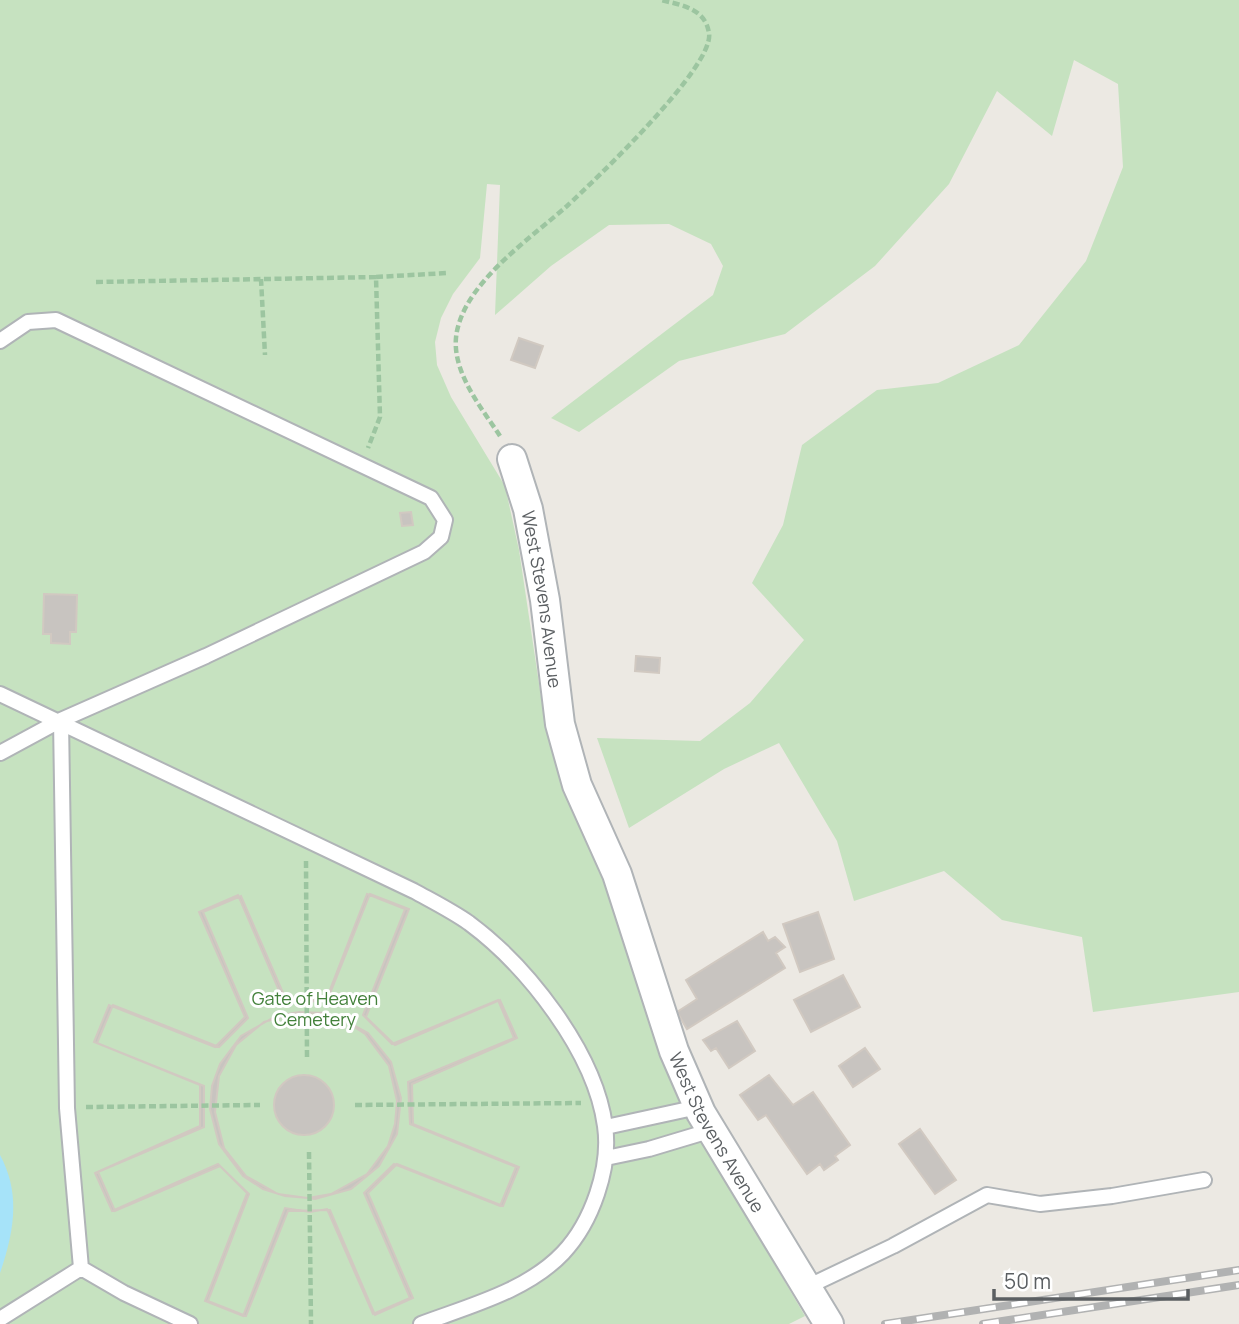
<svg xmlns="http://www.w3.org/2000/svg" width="1239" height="1324" viewBox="0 0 1239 1324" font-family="Manrope,sans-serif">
<rect width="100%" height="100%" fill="#ece9e3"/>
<path fill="#c6e2c0" d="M 0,0 L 1239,0 L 1239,992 L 1093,1012 L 1082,937 L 1002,920 L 944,871 L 854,901 L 837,841 L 779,743 L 724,769 L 629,828 L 597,738 L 700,741 L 750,703 L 804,640 L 752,583 L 783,525 L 802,445 L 877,390 L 938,383 L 1019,345 L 1086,261 L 1123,167 L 1118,84 L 1074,60 L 1052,136 L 997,91 L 949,184 L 875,266 L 785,334 L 679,361 L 579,432 L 551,418 L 713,295 L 723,266 L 711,244 L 669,224 L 609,225 L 551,266 L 495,315 L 500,185 L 487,184 L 480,258 L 453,294 L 441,318 L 435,342 L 437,365 L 451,397 L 505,486 L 519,550 L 544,717 L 575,804 L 712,1158 L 805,1316 L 789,1324 L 0,1324 Z"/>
<path fill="#a6e3f9" d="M 0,1155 C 21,1194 14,1232 0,1273 Z"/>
<path fill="#c8c4c0" stroke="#d1c9c1" stroke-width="2" fill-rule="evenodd" d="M 519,338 L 543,346 L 535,368 L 511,360 Z
M 411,512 L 413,525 L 402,526 L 400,513 Z
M 44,594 L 77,595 L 76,632 L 70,632 L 70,644 L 51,643 L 51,634 L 43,634 Z
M 636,656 L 660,658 L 659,673 L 635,671 Z
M 367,894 L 405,909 L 363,1015 L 392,1044 L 498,1000 L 514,1038 L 408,1082 L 410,1124 L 516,1167 L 500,1206 L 394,1164 L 364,1193 L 410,1298 L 373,1314 L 327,1209 L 310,1212 L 285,1208 L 243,1316 L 205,1301 L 247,1193 L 218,1164 L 112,1211 L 95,1173 L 200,1126 L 200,1085 L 94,1042 L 109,1005 L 215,1047 L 245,1017 L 199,912 L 238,895 L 283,1000 L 326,1000 ZM 299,1012 L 323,1013 L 345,1021 L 365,1034 L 389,1066 L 397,1101 L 395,1124 L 388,1146 L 367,1174 L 331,1194 L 308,1198 L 285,1196 L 263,1189 L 243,1176 L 219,1144 L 210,1109 L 212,1086 L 220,1064 L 241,1036 L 276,1016 Z
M 370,894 L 409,909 L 366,1017 L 395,1045 L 500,1000 L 517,1038 L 412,1084 L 413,1124 L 519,1167 L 503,1206 L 397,1164 L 368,1193 L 413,1298 L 375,1315 L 330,1210 L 288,1211 L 246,1316 L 208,1301 L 249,1194 L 220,1166 L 115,1211 L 98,1172 L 204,1127 L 204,1086 L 97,1043 L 113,1005 L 219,1047 L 248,1018 L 203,912 L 241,896 L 287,1002 L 327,1001 ZM 299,1012 L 337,1016 L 368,1033 L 391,1062 L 401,1098 L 397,1134 L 379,1166 L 351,1189 L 315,1199 L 278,1194 L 246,1176 L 224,1148 L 215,1112 L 219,1076 L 236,1045 L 264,1022 Z
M 818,912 L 834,959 L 800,972 L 783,924 Z
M 763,932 L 768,941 L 775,937 L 785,947 L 776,953 L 785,968 L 687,1029 L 677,1012 L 697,999 L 686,980 Z
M 843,975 L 860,1007 L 811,1032 L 794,1000 Z
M 737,1021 L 755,1051 L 729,1068 L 716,1048 L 711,1051 L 703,1040 Z
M 865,1048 L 880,1069 L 853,1087 L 839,1066 Z
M274 1105a30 30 0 1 1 60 0a30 30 0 1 1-60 0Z
M 769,1075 L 793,1105 L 813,1092 L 850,1145 L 835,1156 L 838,1160 L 824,1170 L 820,1164 L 807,1174 L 766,1115 L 758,1120 L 740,1095 Z
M 920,1129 L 956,1180 L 935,1194 L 899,1144 Z"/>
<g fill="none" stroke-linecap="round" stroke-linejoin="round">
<defs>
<path id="lane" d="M 0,341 L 28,322 L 56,320 L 431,498 L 445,520 L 441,537 L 424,552 L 206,656 L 61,720 L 0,753
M 0,694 L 414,891 C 432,901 452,911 469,923 C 527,966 595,1052 605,1126 C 611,1168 592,1222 563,1253 C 527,1291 469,1306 421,1324
M 61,720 L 67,1108 L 81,1268 L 124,1293 L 190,1324
M 606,1127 L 698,1107
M 606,1158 L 649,1149 L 709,1131
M 807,1287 L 893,1246 L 987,1195 L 1040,1204 L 1112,1196 L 1204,1180
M 0,1319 L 81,1268"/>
<g id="street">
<path id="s1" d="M 512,459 L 528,509 L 545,600 L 560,724 L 577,785 L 617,874 L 674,1051 L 701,1113 L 829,1324"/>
</g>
</defs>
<use href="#lane" stroke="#b0b4b7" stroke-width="18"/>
<use href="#street" stroke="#b0b4b7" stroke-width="32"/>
<path stroke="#9cc5a0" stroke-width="4.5" stroke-dasharray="7 3.5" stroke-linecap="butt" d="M 376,277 L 448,273
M 261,279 L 265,355
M 96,282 L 376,277 L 380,417 L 368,448
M 500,436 C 481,407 449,369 457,331 C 467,281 531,238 567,206 C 595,180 715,66 709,33 C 705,8 681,5 661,0
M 306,861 L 307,1058
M 355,1105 L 581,1103
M 86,1107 L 260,1105
M 309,1152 L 311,1324"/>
<use href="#lane" stroke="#fff" stroke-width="14"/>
<use href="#street" stroke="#fff" stroke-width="28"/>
<defs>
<path id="rail" d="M 885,1324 L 1239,1270
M 983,1324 L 1239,1285"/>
</defs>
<use href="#rail" stroke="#b1b2b2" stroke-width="8"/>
<use href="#rail" stroke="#fff" stroke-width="5" stroke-dasharray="16" stroke-linecap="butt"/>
</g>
<g text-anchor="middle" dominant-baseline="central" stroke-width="6" stroke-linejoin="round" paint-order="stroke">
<g font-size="18" fill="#5b5f62" stroke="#fff">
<text stroke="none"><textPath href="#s1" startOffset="144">West Stevens Avenue</textPath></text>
<text stroke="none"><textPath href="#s1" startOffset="709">West Stevens Avenue</textPath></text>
</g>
<g font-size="18" fill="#43813b" stroke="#fff">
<text x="315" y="998">Gate of Heaven<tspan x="315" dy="21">Cemetery</tspan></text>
</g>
</g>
<path d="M994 1289v10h194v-10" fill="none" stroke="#5b5f62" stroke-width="3.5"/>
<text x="1004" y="1289" font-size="21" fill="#5b5f62" stroke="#ffffff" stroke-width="5" paint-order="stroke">50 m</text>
</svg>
